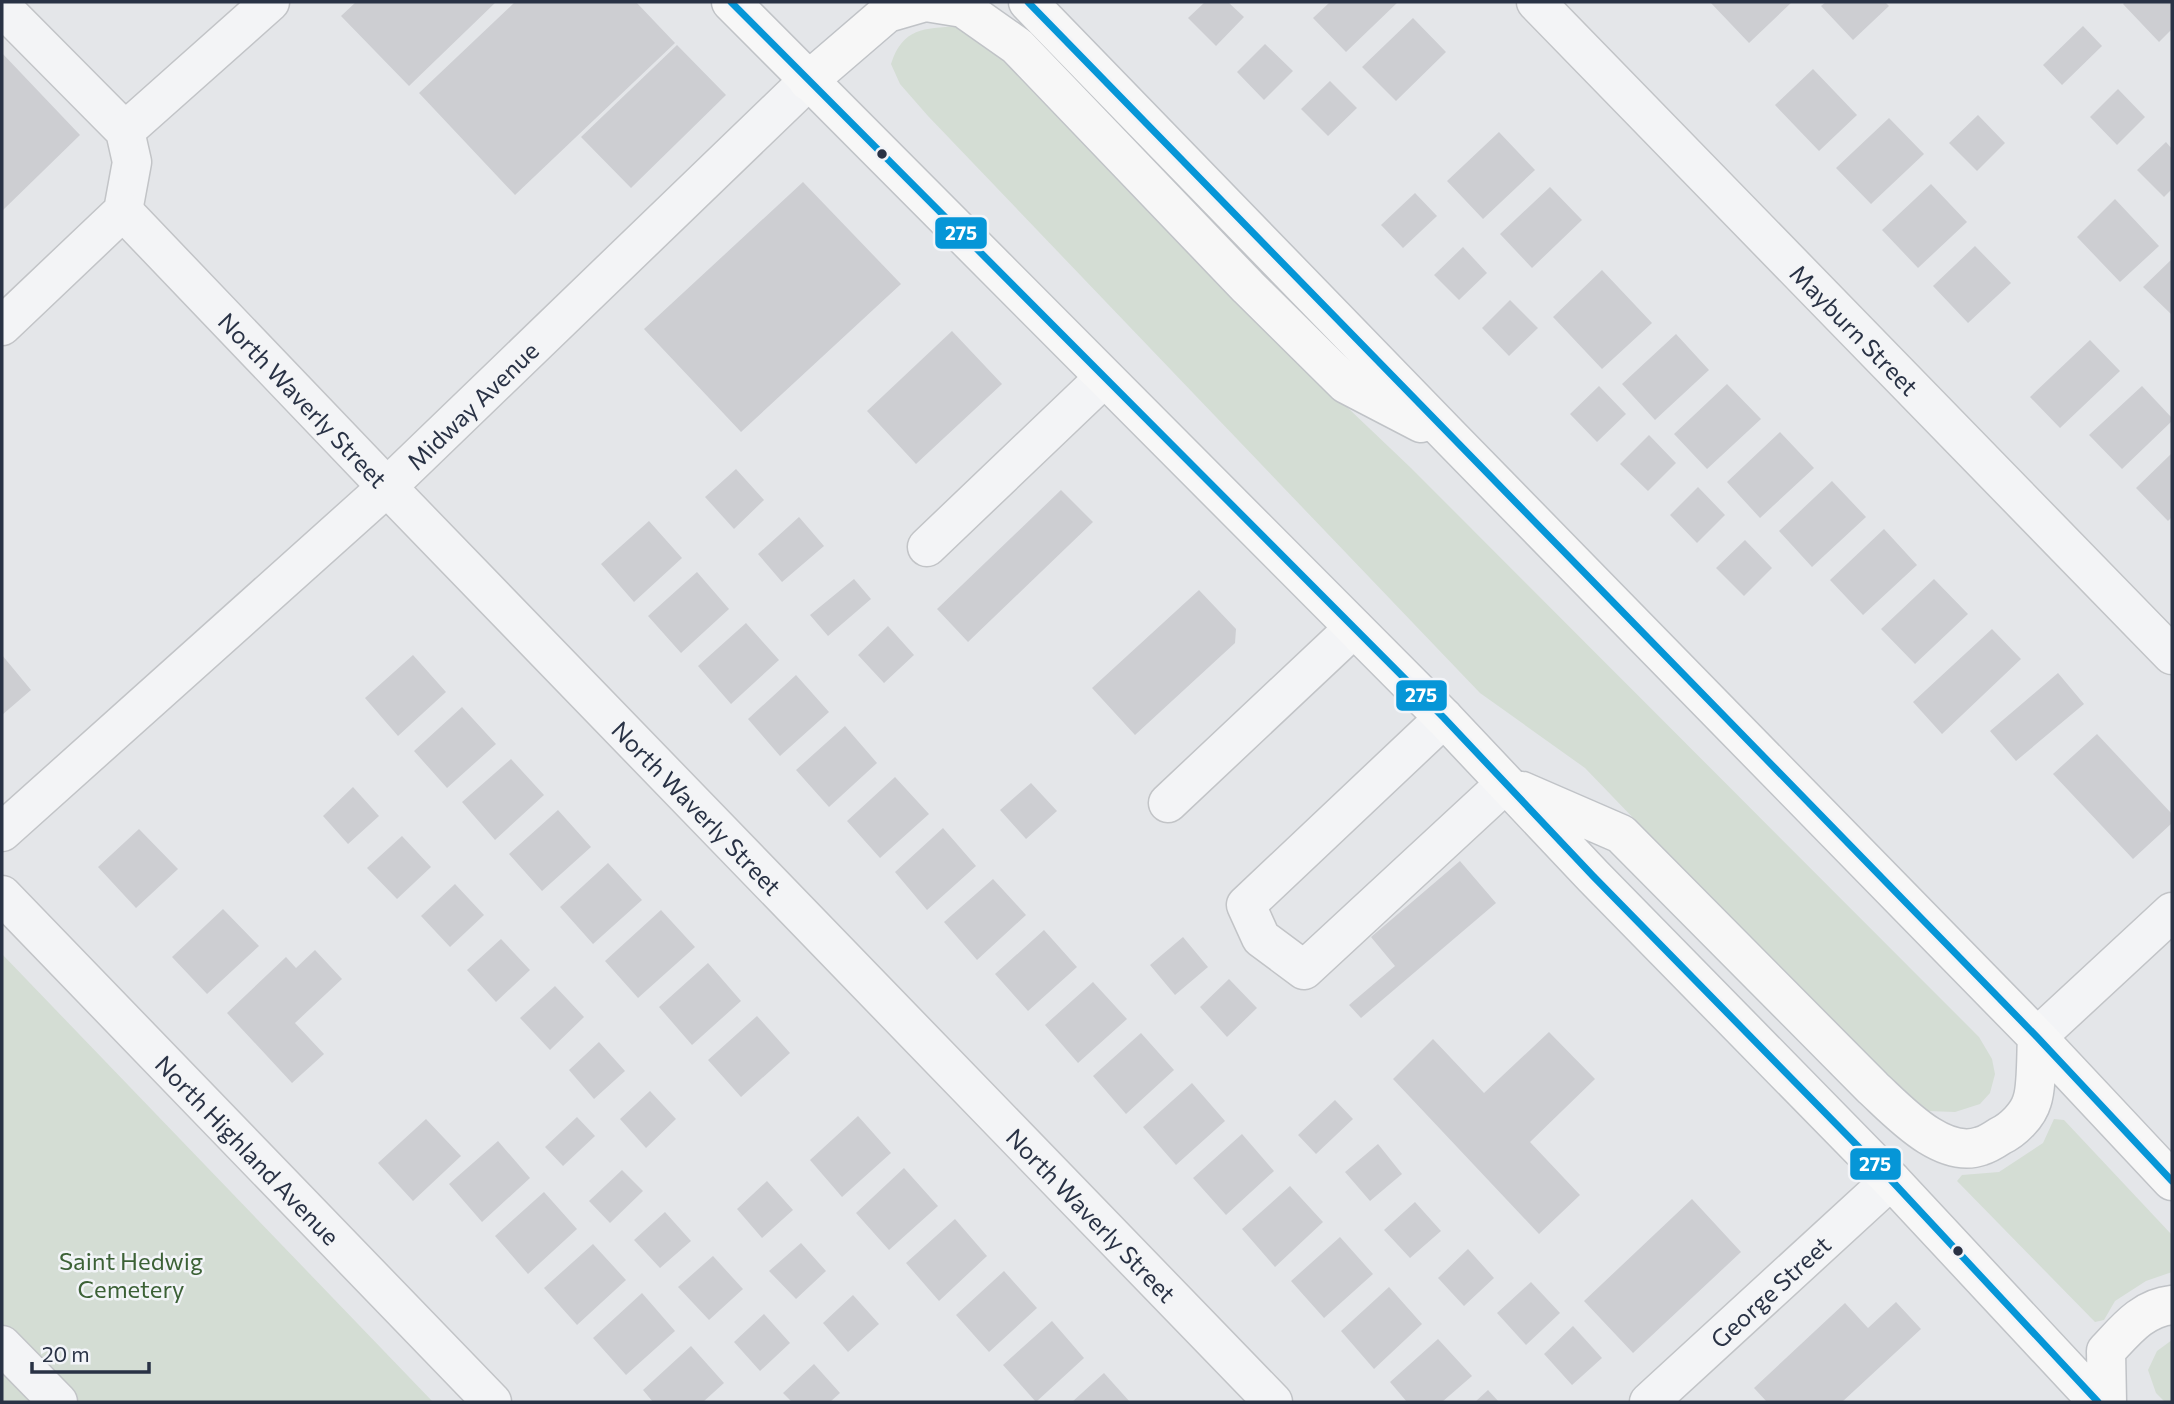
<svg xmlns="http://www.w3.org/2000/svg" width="2174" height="1404" viewBox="0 0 2174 1404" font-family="Commissioner,sans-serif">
<rect width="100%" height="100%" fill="#e4e6e9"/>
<path fill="#d4ddd4" d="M 957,26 L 1014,59 L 1306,368 L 1411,468 L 1979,1037 L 1992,1059 L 1995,1074 L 1990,1093 L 1980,1104 L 1955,1112 L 1927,1111 L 1905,1094 L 1798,989 L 1585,768 L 1480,693 L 928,116 L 900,84 L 891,64 C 903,27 924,29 957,26 Z
M 2,954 L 433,1402 L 2,1402 Z
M 2054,1119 L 2064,1120 L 2172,1235 L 2172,1272 L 2146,1281 L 2115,1301 L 2104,1320 L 2095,1322 L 1957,1181 L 1962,1175 L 1999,1172 L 2043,1143 Z
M 2172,1340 L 2172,1402 L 2165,1402 L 2156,1393 L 2148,1370 L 2157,1351 Z"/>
<path fill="#cdced2" d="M 356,2 L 496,2 L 409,86 L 341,16 Z
M 515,2 L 636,2 L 675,43 L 515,195 L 419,93 Z
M 1205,2 L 1228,2 L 1244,17 L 1216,46 L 1188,18 Z
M 1330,2 L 1398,2 L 1346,52 L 1313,18 Z
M 1710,2 L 1792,2 L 1749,43 Z
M 1826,2 L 1885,2 L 1889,6 L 1853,40 L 1821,6 Z
M 2125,2 L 2172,2 L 2172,29 L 2159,42 L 2123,4 Z
M 1413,18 L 1446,52 L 1396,101 L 1362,67 Z
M 2083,26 L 2102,46 L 2062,85 L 2043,65 Z
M 1265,44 L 1293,71 L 1264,100 L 1237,72 Z
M 677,45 L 726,95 L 631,188 L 581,137 Z
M 2,53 L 80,135 L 2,211 Z
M 1813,69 L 1857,115 L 1819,151 L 1775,105 Z
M 1330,81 L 1357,108 L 1328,136 L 1301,109 Z
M 2118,89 L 2145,117 L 2117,145 L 2090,117 Z
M 1978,115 L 2005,143 L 1977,171 L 1949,143 Z
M 1889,118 L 1924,154 L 1871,204 L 1836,168 Z
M 1499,132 L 1535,170 L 1483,219 L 1447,181 Z
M 2166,142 L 2172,149 L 2172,189 L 2164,197 L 2137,170 Z
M 803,182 L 901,284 L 741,432 L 644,329 Z
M 1931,184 L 1967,222 L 1918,268 L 1882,230 Z
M 1550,187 L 1582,220 L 1532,268 L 1500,234 Z
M 1415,193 L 1437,216 L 1403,248 L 1381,225 Z
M 2115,199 L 2159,246 L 2120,282 L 2077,237 Z
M 1975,246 L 2011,283 L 1968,323 L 1933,286 Z
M 1463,247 L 1487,273 L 1459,300 L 1434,275 Z
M 2172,259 L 2172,313 L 2171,314 L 2143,287 Z
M 1602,270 L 1652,323 L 1602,369 L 1553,317 Z
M 1510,300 L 1538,328 L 1509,356 L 1482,328 Z
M 952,331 L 1002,384 L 916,464 L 867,411 Z
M 1676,334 L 1709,370 L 1655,420 L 1622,384 Z
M 2090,340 L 2120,371 L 2060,428 L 2030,397 Z
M 1727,384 L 1761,419 L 1707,469 L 1674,434 Z
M 1599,386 L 1626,414 L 1597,442 L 1570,414 Z
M 2142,386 L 2172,418 L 2172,421 L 2122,469 L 2089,435 Z
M 1780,432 L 1814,468 L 1760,518 L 1727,482 Z
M 1649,435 L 1676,463 L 1648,491 L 1620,464 Z
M 2172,453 L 2172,517 L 2168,521 L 2136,488 Z
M 736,469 L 764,500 L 734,529 L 705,497 Z
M 1832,481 L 1866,517 L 1812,567 L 1779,531 Z
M 1698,487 L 1725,515 L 1697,543 L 1670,515 Z
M 1061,490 L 1093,522 L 968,642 L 937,609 Z
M 799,517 L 824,546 L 782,582 L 758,554 Z
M 649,521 L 682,558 L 634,602 L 601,564 Z
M 1884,529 L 1917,565 L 1863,615 L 1830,580 Z
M 1745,540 L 1772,568 L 1744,596 L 1716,568 Z
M 697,572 L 729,609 L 681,653 L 648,616 Z
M 854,579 L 871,599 L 828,636 L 810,615 Z
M 1934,579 L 1968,614 L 1915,664 L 1881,629 Z
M 1199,590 L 1236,629 L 1235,643 L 1135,735 L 1092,688 Z
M 746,623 L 779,660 L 731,704 L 698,666 Z
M 888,626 L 914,655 L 884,683 L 858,655 Z
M 1992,629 L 2021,659 L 1942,734 L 1913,702 Z
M 2,655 L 31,690 L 2,715 Z
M 413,655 L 446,692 L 398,736 L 365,698 Z
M 2058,673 L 2084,704 L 2016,761 L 1990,731 Z
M 796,675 L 829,712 L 780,756 L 748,719 Z
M 462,707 L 496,744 L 447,788 L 414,751 Z
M 845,726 L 877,763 L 829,807 L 796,770 Z
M 2097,734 L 2172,814 L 2172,823 L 2133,859 L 2053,774 Z
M 511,759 L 544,795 L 495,840 L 462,802 Z
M 895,777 L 929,814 L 880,858 L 847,821 Z
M 1031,783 L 1057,811 L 1026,839 L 1000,810 Z
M 353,787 L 379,816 L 348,844 L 323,816 Z
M 558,810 L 591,847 L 542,891 L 509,854 Z
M 943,828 L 976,866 L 927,910 L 895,872 Z
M 139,829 L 178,869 L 136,908 L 98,867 Z
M 402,836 L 431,867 L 397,899 L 367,868 Z
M 1460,861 L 1496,903 L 1361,1018 L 1349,1005 L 1395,966 L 1371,937 Z
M 608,863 L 642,900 L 593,944 L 560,907 Z
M 993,879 L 1026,915 L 977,960 L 944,922 Z
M 455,884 L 484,915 L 450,947 L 421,916 Z
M 223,909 L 259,946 L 207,994 L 172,957 Z
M 661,910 L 695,947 L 638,998 L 605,961 Z
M 1044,930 L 1077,967 L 1028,1011 L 995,974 Z
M 1183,937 L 1208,967 L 1175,995 L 1150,965 Z
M 501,939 L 530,970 L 496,1002 L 467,970 Z
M 315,950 L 342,979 L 295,1023 L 324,1054 L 292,1083 L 227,1013 L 286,957 L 296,968 Z
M 708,963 L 741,1001 L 692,1045 L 659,1007 Z
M 1229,979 L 1257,1008 L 1227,1037 L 1200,1007 Z
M 1093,982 L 1127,1019 L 1078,1063 L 1045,1025 Z
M 555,986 L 584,1017 L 550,1050 L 520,1018 Z
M 757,1016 L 790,1053 L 741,1097 L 708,1060 Z
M 1549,1032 L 1595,1079 L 1530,1142 L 1580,1195 L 1539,1234 L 1393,1079 L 1433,1039 L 1484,1093 Z
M 1141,1033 L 1174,1070 L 1126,1114 L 1093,1076 Z
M 599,1042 L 625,1071 L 594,1099 L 569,1070 Z
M 1192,1083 L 1225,1121 L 1176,1165 L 1143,1127 Z
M 650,1091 L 676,1119 L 646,1148 L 620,1119 Z
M 1335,1100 L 1353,1119 L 1316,1154 L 1298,1135 Z
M 858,1116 L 891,1153 L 842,1197 L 810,1160 Z
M 577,1117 L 595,1136 L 563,1166 L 545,1147 Z
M 426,1119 L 461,1156 L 413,1201 L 378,1163 Z
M 1242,1134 L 1274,1171 L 1226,1215 L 1193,1178 Z
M 498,1141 L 530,1178 L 482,1222 L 449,1184 Z
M 1378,1144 L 1402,1174 L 1370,1201 L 1345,1172 Z
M 904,1168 L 938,1206 L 889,1250 L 856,1213 Z
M 622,1170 L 643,1191 L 610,1223 L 589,1201 Z
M 767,1181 L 793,1210 L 762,1238 L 737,1209 Z
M 1290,1186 L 1323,1222 L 1275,1267 L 1242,1229 Z
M 544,1192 L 577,1229 L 528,1274 L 495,1236 Z
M 1692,1199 L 1741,1252 L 1633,1353 L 1584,1301 Z
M 1415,1202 L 1441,1231 L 1410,1258 L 1384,1230 Z
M 665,1212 L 691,1241 L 660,1268 L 634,1240 Z
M 955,1219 L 987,1256 L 939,1301 L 906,1263 Z
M 1340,1237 L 1373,1274 L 1324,1318 L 1291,1281 Z
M 801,1243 L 826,1271 L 796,1299 L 769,1271 Z
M 593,1244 L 626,1280 L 577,1325 L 544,1288 Z
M 1468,1249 L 1494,1278 L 1464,1306 L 1438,1278 Z
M 713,1256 L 743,1289 L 709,1320 L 678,1287 Z
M 1004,1271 L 1037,1308 L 989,1352 L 956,1315 Z
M 1531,1282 L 1560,1313 L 1526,1345 L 1497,1313 Z
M 1389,1287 L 1422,1324 L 1374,1369 L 1341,1331 Z
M 642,1293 L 675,1331 L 626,1375 L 593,1338 Z
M 853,1295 L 879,1324 L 848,1352 L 823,1323 Z
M 1896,1302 L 1921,1329 L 1842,1402 L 1767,1402 L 1754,1388 L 1845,1303 L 1868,1328 Z
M 764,1314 L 790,1343 L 760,1371 L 734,1342 Z
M 1052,1321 L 1084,1358 L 1036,1402 L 1003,1365 Z
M 1573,1326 L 1602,1358 L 1572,1385 L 1544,1354 Z
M 1438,1339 L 1472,1376 L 1442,1402 L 1407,1402 L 1390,1382 Z
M 691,1346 L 724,1383 L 703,1402 L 653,1402 L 643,1390 Z
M 814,1364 L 840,1393 L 830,1402 L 792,1402 L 783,1393 Z
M 1104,1373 L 1130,1402 L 1072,1402 Z
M 1488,1390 L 1499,1402 L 1475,1402 Z"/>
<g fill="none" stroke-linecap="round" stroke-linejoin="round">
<defs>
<g id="minor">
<path id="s1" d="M 1536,2 L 2172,655"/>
<path d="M 2,7 L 125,131 L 132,162 L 123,211 L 2,326"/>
<path d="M 125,131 L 270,2"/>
<path id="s2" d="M 123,211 L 387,487 L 1273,1402"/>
<path d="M 927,547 L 1104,378"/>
<path d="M 1444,718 L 1246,905 L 1261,938 L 1304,970 L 1505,784"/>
<path d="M 1168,803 L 1354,628"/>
<path id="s3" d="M 2,832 L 387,487 L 808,81"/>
<path id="s4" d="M 2,895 L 492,1402"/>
<path d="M 2037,1037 L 2172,912"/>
<path d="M 2,1345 L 58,1402"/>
<path id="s5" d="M 1649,1402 L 1891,1180"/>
</g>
<path id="major" d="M 731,2 L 1444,718 L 1593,876 L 1891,1180 L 2098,1402
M 926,2 L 963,8 L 1017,46 L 1248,287 L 1346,384 L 1421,423
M 1028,2 L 1451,438 L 2037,1037 L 2172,1181
M 808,81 L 887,13 L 925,2
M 1522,791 L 1621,834 L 1873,1088 C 1898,1111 1942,1160 1981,1146 C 1988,1144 1994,1140 2000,1136 C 2013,1130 2028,1115 2032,1101 C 2037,1087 2036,1053 2037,1037
M 2107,1402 L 2106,1351 C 2125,1331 2142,1308 2172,1305"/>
</defs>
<use href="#minor" stroke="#c2c4c7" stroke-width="41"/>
<use href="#major" stroke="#c0c3c7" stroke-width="41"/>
<use href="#minor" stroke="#f3f4f6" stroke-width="38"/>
<use href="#major" stroke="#f7f7f7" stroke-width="38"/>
<defs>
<path id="bus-1" d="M 731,2 L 1444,718 L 1593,876 L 1891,1180 L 2098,1402
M 1028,2 L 2037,1037 L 2172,1181"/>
</defs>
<use href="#bus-1" stroke="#f2f4f8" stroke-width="12"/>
<use href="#bus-1" stroke="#0696d7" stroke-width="7"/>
</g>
<g fill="#293245" stroke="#f2f4f8" stroke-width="2.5">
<circle cx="882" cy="154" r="6"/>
<circle cx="1958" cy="1251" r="6"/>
</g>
<g text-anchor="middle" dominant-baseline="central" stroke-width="5" stroke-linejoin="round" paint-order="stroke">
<g font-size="24" fill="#293245" stroke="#f2f4f8">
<text stroke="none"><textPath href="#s1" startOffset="457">Mayburn Street</textPath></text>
<text stroke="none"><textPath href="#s2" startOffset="261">North Waverly Street</textPath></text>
<text stroke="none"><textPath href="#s3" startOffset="635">Midway Avenue</textPath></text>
<text stroke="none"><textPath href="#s2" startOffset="828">North Waverly Street</textPath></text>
<text stroke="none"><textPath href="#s4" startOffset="354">North Highland Avenue</textPath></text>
<text stroke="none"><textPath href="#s2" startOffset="1395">North Waverly Street</textPath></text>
<text stroke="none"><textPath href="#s5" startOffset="164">George Street</textPath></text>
</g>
<g font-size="24" fill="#3c6136" stroke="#f2f4f8">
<text x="131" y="1260">Saint Hedwig<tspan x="131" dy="28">Cemetery</tspan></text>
</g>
</g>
<g stroke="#f2f4f8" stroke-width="2.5">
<rect x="934" y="216" width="54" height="34" rx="7" fill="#0696d7"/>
<rect x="1395" y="679" width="53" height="33" rx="7" fill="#0696d7"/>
<rect x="1849" y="1147" width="53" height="34" rx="7" fill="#0696d7"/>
</g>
<g font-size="19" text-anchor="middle" font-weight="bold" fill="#fff">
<text x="961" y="240">275</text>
<text x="1421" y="702">275</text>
<text x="1875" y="1171">275</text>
</g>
<rect width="2174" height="1404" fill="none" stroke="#293245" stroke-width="7"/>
<path d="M32 1362v10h117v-10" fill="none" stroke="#293245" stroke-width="3.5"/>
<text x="42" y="1362" font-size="21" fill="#293245" stroke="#f2f4f8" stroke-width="5" paint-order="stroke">20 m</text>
</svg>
